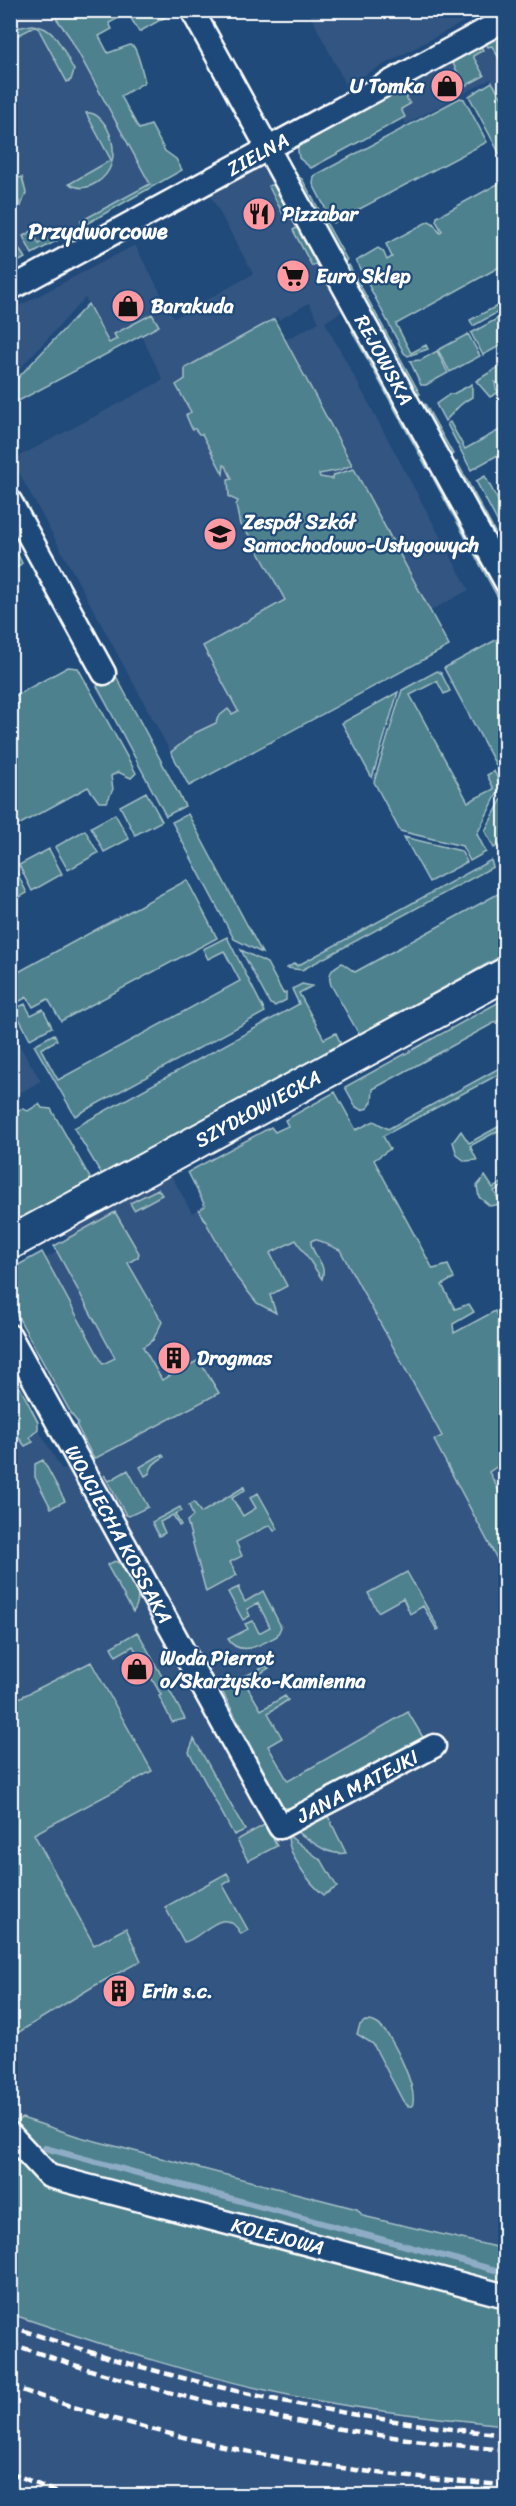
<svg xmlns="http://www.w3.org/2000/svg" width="516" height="2506" viewBox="0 0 516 2506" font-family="Sriracha,sans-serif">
<rect width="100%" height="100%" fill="#1f4a7a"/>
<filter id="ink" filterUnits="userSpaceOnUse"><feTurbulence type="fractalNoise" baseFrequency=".0167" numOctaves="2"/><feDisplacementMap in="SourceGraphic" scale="12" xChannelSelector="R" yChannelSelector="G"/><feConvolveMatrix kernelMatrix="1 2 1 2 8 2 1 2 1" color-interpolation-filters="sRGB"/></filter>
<g filter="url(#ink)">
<path fill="#335481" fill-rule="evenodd" d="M 11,11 L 73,11 L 168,178 L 11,263 Z
M 308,11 L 484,11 L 346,85 Z
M 505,21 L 505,105 L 491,79 L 406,124 L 386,85 Z
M 255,165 L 269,169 L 349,307 L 325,322 L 469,590 L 430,611 L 449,646 L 189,786 L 12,460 L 163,380 L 141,335 L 158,325 L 152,315 L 115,334 L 117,339 L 109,344 L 85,298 L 11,378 L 11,310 L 135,245 L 174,318 L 253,274 L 207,189 ZM 309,303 L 319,322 L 285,340 L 274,319 L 277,317 L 279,320 Z
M 10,1030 L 41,1081 L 11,1098 L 10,1098 Z
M 292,1162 L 442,1436 L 434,1440 L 473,1480 L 505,1462 L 505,2249 L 363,2215 L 357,2209 L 80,2137 L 23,2118 L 14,2122 L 11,2117 L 10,1380 L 62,1470 L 94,1455 L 79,1423 L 11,1300 L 13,1275 L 70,1245 L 61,1227 L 168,1169 L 192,1213 Z
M 10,2314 L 157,2361 L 300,2397 L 426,2417 L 505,2425 L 505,2495 L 11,2495 Z"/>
<path fill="#4d818d" stroke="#a6c0c6" stroke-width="1.5" d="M 169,10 L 171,14 L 139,32 L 128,13 L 109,23 L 112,29 L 99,36 L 108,53 L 130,45 L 134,47 C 139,55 142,71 145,82 L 121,96 L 139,129 L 151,125 L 165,151 L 176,159 L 182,170 L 81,227 L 81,221 L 150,184 L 69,36 L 51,11 Z
M 32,25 C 57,27 63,51 74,70 L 71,80 L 67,82 L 38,28 L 34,27 L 13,38 L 11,37 L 11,29 Z
M 505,30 L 505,62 L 502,63 L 492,46 L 488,47 L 485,41 Z
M 480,45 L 483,50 L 473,56 L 484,76 L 465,86 L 451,60 Z
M 492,82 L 505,103 L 505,164 L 469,96 Z
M 405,84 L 411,94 L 406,97 L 410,104 L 401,109 L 405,117 L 311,168 L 299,158 L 297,143 Z
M 460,98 L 464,99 L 487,142 L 333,223 L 313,184 L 314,176 Z
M 86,113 C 108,110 129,164 96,183 C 86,189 79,189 69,184 L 111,160 Z
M 17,174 L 19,178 L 22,177 L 26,193 L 21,206 L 11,187 L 11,178 Z
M 296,175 L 302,179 L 347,260 L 341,264 L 293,177 Z
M 505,180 L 505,264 L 396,324 L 411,353 L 426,345 L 428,349 L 408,356 L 404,353 L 356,261 L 378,248 L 383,251 L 387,260 L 392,257 L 386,244 L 429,221 L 433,223 L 440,233 L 442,231 L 436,221 L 437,217 Z
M 274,184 L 292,217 L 286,220 L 270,189 L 269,186 Z
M 298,227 L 318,263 L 312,266 L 293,230 Z
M 67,229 L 70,231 L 61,236 L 62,238 L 32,254 L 23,236 L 32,231 L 39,244 L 47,237 L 49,239 Z
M 11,237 L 25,258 L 11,266 L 10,266 Z
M 349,265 L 420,394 L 416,395 L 343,268 Z
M 88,304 L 109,343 L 117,339 L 114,334 L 152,314 L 159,326 L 11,405 L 11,385 Z
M 497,306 L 500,311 L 473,326 L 470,320 Z
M 504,315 L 505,343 L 483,355 L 471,333 Z
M 274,319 L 352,465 L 340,470 L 319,474 L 320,477 L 332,479 L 334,475 L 354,469 L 449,646 L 189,786 L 171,752 L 195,733 L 216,723 L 218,717 L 228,709 L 232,714 L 238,711 L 203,646 L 285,600 L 250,536 L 240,525 L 236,505 L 238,501 L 229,497 L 228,480 L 232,479 L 226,466 L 224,465 L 223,474 L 202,434 L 199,434 L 195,429 L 192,429 L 186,415 L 191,412 L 176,385 L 185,379 L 185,368 Z
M 354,330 L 430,466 L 427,468 L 352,331 Z
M 468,334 L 480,356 L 450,372 L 438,350 Z
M 437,351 L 448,373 L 426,385 L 421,385 L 410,361 L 421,360 Z
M 503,364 L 505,364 L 505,389 L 502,391 L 501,385 L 495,382 L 496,389 L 499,392 L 490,397 L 476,381 Z
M 472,384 L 472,397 C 458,405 457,409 445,421 L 436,404 L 450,394 L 453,394 Z
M 425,404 L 453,454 L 447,457 L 423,407 Z
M 450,422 L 465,449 L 505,427 L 505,451 L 471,470 L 447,424 Z
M 457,462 L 505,551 L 505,565 L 451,465 Z
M 436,475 L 496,586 L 497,596 L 432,476 Z
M 485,476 L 505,514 L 505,536 L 476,481 Z
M 11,541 L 22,563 L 11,573 L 10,573 Z
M 505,635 L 505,782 L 444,668 Z
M 68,667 L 78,668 L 136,773 L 131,778 L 118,772 L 111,776 L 113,789 L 107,802 L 99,802 L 88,787 L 11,829 L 11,698 Z
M 437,671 L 441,673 L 450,691 L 444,694 L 437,681 L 410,695 L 468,802 L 494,789 L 487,775 L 494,771 L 501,786 L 477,834 L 486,852 L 470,861 L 462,846 L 400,831 L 374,782 L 402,690 Z
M 116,676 L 185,806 L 166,816 L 97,686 Z
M 398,692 L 372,778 L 342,723 Z
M 146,792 L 162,821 L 135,835 L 120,806 Z
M 505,793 L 505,842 L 494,848 L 485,831 Z
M 115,814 L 129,839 L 104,852 L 91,827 Z
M 188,814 L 262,953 L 234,939 L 172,822 Z
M 85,830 L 98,853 L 68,870 L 55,847 Z
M 404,837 L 461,851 L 467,862 L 429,882 Z
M 49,849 L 62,874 L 32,891 L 19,865 Z
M 491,860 L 493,867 L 302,970 L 287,968 L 295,963 L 297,966 Z
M 16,871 L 27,893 L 11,902 L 11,873 Z
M 187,880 L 217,938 L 61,1021 L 48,999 L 33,1007 L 27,997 L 13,1005 L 11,1001 L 11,976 Z
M 505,890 L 505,954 L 359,1034 L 331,985 C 327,974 332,968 342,963 L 355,972 Z
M 227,937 L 265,1012 L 75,1116 L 34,1045 L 54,1034 L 57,1040 L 41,1049 L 58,1080 L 240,981 L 224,951 L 208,959 L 203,949 Z
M 241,950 L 267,963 L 283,993 L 286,992 L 286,1000 L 275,1006 L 270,1004 Z
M 302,984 L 312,986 L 299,993 L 324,1039 L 336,1033 L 340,1042 L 338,1051 L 107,1177 L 102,1175 L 74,1128 L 299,1004 L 292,989 Z
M 501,1001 L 505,1009 L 505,1017 L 373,1089 L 372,1102 L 368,1108 L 361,1110 L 356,1107 L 345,1087 Z
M 25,1004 L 31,1015 L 43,1009 L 52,1027 L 30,1039 L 14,1009 Z
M 503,1066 L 505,1066 L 505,1071 L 383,1136 L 390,1149 L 374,1160 L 433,1269 L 448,1265 L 454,1278 L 442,1285 L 455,1309 L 469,1304 L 474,1312 L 453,1324 L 454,1333 L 495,1311 L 499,1320 L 505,1317 L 505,1461 L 489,1472 L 505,1502 L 505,1574 L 434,1440 L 442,1436 L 340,1250 L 315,1239 L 311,1241 C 310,1255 328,1262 322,1279 L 296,1240 L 270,1253 L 287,1286 L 270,1295 L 276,1313 L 257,1303 L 237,1278 L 199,1210 L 205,1206 L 188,1172 L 271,1127 L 275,1132 L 288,1126 L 285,1120 L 335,1092 L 356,1130 L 374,1121 L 388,1129 Z
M 39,1104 L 42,1108 L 51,1109 L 90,1178 L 90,1185 L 11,1228 L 11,1112 L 23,1109 L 28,1111 Z
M 505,1123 L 505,1127 L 470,1146 L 477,1160 L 465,1161 L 457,1155 L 453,1142 L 461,1131 L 469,1143 Z
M 485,1176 L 493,1188 L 505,1181 L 505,1185 L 494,1191 L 501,1204 L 490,1206 L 479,1197 L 477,1186 Z
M 158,1189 L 162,1195 L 134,1210 L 130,1203 Z
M 115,1212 L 139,1253 L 138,1257 L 128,1263 L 162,1322 L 153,1340 L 143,1347 L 162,1380 L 199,1360 L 219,1393 L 94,1459 L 77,1426 L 78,1423 L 72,1415 L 11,1304 L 11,1269 L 42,1252 L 103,1364 L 115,1358 L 54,1246 Z
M 11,1370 L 38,1422 L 38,1429 L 30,1437 L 33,1442 L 25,1446 L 11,1427 Z
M 162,1454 L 164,1457 C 158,1460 150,1465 150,1473 L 145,1476 L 140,1467 Z
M 43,1460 L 65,1501 L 51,1508 L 35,1477 L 35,1464 Z
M 128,1470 L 148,1507 L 129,1516 L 126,1515 L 104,1475 L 109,1481 Z
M 244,1487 L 245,1490 L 232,1498 L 243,1516 L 256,1508 L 250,1498 L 258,1493 L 278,1529 L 274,1531 L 270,1525 L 236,1542 L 242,1556 L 230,1562 L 237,1575 L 206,1592 L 187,1521 L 193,1516 L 189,1505 L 194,1502 L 201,1513 Z
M 180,1507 L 182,1511 L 175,1514 L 181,1525 L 179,1526 L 173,1515 L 160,1522 L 165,1533 L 159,1536 L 152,1522 Z
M 115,1561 C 132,1568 145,1596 133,1612 L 107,1565 Z
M 407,1572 L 439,1629 L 437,1630 L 423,1606 L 410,1614 L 403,1598 L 378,1612 L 368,1593 Z
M 239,1587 L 239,1590 L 245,1602 L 263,1591 L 281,1627 L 277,1636 C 262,1644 240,1658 228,1639 L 248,1629 L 245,1624 L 253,1621 L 259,1633 L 270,1627 L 258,1603 L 247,1609 L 250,1616 L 243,1620 L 228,1592 Z
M 137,1632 L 140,1636 L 185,1719 L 172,1722 L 159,1696 L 161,1695 L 133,1646 L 116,1656 L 111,1647 Z
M 91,1662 L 152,1771 L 34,1834 L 94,1945 L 126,1928 L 141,1961 L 94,1986 L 11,2037 L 11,1702 Z
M 266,1666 L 269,1668 L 245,1683 L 261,1710 L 285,1696 L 288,1700 L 268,1713 L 282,1738 L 268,1746 L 288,1781 L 408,1712 L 424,1739 L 306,1802 L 291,1808 L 283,1808 L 221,1689 L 225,1681 L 245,1676 Z
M 194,1739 L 245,1830 L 234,1835 L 189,1752 Z
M 327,1814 L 346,1853 C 326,1856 312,1841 296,1831 Z
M 266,1824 L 277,1846 L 248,1861 L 237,1840 Z
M 288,1835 L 322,1861 L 337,1887 L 324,1895 C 310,1884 287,1854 288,1835 Z
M 227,1873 L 231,1880 L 223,1885 L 248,1930 L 241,1934 C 223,1901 202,1940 184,1942 L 165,1907 Z
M 365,2021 C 372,2021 377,2022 382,2028 C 394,2040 419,2091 412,2106 L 408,2106 L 403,2101 L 373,2044 L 357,2034 L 360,2025 Z
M 22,2118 L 80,2137 L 357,2209 L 363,2216 L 505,2249 L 505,2288 L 68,2174 L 47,2163 L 14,2122 Z
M 10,2146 L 36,2180 L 95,2197 L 505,2305 L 505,2425 C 438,2418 370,2411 303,2398 C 204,2379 106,2346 11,2314 Z"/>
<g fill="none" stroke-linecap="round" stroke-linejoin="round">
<path stroke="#8facc6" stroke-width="6" d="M 45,2148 L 506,2273"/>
<defs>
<g id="street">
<path id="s1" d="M 192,10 L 506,582"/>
<path id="s2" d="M 10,289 L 506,19"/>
<path d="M 10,501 L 104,673"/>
<path id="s3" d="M 10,1336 L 280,1827 L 434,1746"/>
<path id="s4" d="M 10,2134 L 49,2176 L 506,2296"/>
</g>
<g id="secondary">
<path id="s5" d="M 10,1243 L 506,974"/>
</g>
</defs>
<use href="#street" stroke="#fff" stroke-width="27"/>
<use href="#secondary" stroke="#fff" stroke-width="36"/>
<use href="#street" stroke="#1f4a7a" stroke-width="22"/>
<use href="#secondary" stroke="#1f4a7a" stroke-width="32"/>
<path stroke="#fff" stroke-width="4.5" stroke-dasharray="9 4.5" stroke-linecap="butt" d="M 10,2326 C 172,2382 336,2418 506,2435
M 10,2343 C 170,2401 337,2435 506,2450
M 10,2386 C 170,2442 337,2475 506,2485
M 10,2472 L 64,2496"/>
</g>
</g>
<defs>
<symbol id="shop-disc" viewBox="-11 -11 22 22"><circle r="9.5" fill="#ff9aa2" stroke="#1f4a7a"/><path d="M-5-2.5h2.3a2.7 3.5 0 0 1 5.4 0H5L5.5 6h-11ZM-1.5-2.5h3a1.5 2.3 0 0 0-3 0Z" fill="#111"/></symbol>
<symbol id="restaurant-disc" viewBox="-11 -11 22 22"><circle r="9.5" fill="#ff9aa2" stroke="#1f4a7a"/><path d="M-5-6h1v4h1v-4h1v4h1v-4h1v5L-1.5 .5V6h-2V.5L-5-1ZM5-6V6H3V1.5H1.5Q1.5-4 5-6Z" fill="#111"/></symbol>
<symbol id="supermarket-disc" viewBox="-11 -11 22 22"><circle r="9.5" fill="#ff9aa2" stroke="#1f4a7a"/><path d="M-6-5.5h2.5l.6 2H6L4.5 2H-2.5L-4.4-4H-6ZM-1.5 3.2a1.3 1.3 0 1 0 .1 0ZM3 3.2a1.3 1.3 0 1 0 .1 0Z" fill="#111"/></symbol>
<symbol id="school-disc" viewBox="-11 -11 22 22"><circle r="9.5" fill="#ff9aa2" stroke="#1f4a7a"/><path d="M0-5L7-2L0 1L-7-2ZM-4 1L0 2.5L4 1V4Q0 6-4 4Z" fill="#111"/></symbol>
<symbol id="building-disc" viewBox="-11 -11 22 22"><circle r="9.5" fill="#ff9aa2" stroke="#1f4a7a"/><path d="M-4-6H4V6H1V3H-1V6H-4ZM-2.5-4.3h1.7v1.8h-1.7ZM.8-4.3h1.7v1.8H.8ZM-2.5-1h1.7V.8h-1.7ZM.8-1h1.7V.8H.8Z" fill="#111"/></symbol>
</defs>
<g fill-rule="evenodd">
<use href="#shop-disc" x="428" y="67" width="38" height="38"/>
<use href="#restaurant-disc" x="240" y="195" width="38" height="38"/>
<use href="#supermarket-disc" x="274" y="257" width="38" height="38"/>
<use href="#shop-disc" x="109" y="287" width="38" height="38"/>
<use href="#school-disc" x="201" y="515" width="38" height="38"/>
<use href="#building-disc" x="155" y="1339" width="38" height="38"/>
<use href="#shop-disc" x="118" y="1650" width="38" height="38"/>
<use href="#building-disc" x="100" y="1972" width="38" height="38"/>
</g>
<g text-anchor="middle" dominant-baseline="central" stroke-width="4.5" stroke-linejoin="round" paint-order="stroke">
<g font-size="20" font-weight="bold" fill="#fff" stroke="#1f4a7a" text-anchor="start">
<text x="424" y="86" text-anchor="end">U Tomka</text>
<text x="282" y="214">Pizzabar</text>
<text x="316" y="276">Euro Sklep</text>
<text x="151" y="306">Barakuda</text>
<text x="243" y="522">Zespół Szkół<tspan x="243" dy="23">Samochodowo-Usługowych</tspan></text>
<text x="197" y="1358">Drogmas</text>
<text x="160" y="1658">Woda Pierrot<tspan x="160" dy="23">o/Skarżysko-Kamienna</tspan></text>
<text x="142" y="1991">Erin s.c.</text>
</g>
<g font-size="20" fill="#fff" stroke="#1f4a7a">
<text stroke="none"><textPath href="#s2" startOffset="282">ZIELNA</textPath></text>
<text stroke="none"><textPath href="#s1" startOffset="399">REJOWSKA</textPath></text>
<text stroke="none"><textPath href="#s5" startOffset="282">SZYDŁOWIECKA</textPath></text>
<text stroke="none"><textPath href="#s3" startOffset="226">WOJCIECHA KOSSAKA</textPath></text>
<text stroke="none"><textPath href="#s3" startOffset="648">JANA MATEJKI</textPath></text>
<text stroke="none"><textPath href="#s4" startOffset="294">KOLEJOWA</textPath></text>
</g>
<g font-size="22" font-weight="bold" fill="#fff" stroke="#1f4a7a">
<text x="98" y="231">Przydworcowe</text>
</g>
</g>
<rect width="516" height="2506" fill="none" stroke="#1f4a7a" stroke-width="36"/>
<rect x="18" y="18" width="480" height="2470" fill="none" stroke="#fff" stroke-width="2" filter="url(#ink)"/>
</svg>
